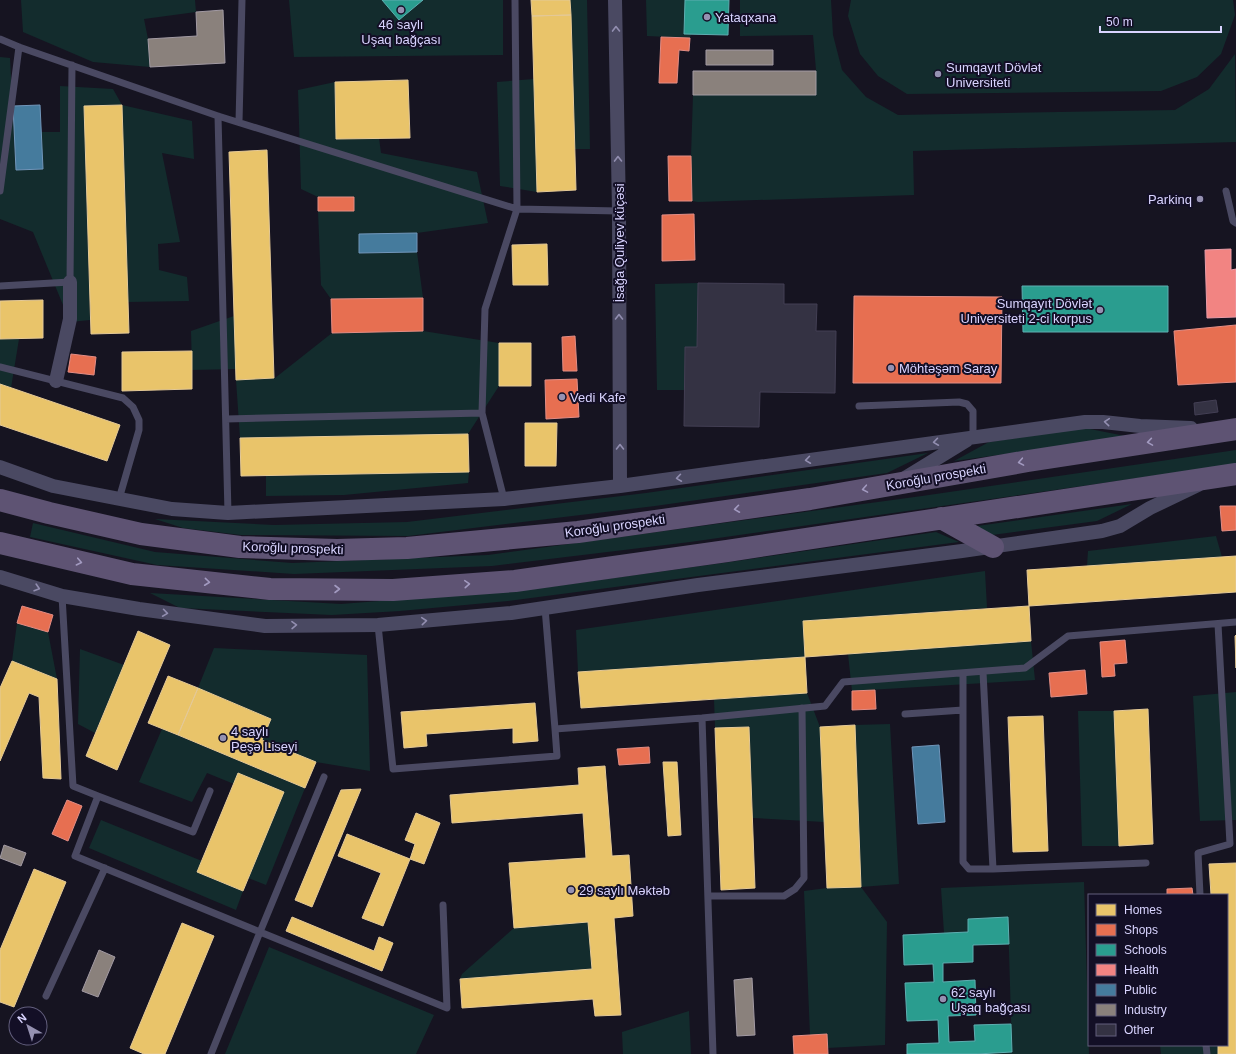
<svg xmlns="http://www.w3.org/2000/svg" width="1236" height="1054" viewBox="0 0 1236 1054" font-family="Arial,sans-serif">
<rect width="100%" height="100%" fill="#161421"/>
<path fill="#132c2d" d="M 21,0 L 195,0 L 196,12 L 144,19 L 148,39 L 150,67 L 93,62 L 23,32 Z
M 289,0 L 382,0 L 399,20 L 423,0 L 503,0 L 503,55 L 294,57 Z
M 570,0 L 587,0 L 590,149 L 574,149 Z
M 646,0 L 685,0 L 684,34 L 691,34 L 690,38 L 647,36 Z
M 740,0 L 831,0 L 833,35 L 842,70 L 866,97 L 898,115 L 1175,110 L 1209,89 L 1235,54 L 1236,142 L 913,151 L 914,195 L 698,202 L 692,201 L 691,156 L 693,95 L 816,94 L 816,70 L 813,35 L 740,36 Z
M 851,0 L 1233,0 L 1235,15 L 1221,54 L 1197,77 L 1161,91 L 907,94 L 878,76 L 860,54 L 848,16 Z
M 0,57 L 10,58 L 16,170 L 43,169 L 41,132 L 60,132 L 60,86 L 113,89 L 122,105 L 192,121 L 194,159 L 162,153 L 180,242 L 158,244 L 159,270 L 187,277 L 189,301 L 128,302 L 122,105 L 84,106 L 90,320 L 70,322 L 33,232 L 0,219 Z
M 534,79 L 537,192 L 500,186 L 497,82 Z
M 335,82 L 336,139 L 379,138 L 381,153 L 477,172 L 488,223 L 417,233 L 359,253 L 417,252 L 423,298 L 331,299 L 321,285 L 318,211 L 354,211 L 354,197 L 318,197 L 301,189 L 298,90 Z
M 698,283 L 697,347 L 685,347 L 684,390 L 657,390 L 655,284 Z
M 234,316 L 236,369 L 192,370 L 191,331 Z
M 423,331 L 499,343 L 499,386 L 468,434 L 240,438 L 236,380 L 275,378 L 332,333 Z
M 0,339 L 19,339 L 11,388 L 0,384 Z
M 1085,428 L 1130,437 L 954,461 L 989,442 Z
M 1236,450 L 1236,464 L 690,542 L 492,566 L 294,574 L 157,565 L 30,537 L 33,523 L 155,552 L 292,563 L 488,555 L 922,496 Z
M 928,453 L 887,473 L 655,506 L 408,536 L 241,535 L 183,528 L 155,519 L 274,525 L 407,522 L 646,493 Z
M 469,472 L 468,483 L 344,495 L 266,496 L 266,476 Z
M 1132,504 L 1097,521 L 992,535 L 970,527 Z
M 936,532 L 959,542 L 508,601 L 400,611 L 332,615 L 180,608 L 150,593 L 341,604 L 534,589 L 730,562 Z
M 1216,536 L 1222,557 L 1087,566 L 1088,551 Z
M 985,571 L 987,608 L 803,621 L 805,657 L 578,672 L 576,630 Z
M 17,623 L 48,632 L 57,679 L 12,661 Z
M 1031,641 L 1035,680 L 852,691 L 848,654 Z
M 214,648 L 367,655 L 370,771 L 316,762 L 262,740 L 271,719 L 198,688 Z
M 80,649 L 124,665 L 95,733 L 78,724 Z
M 1236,692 L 1236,820 L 1200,821 L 1193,696 Z
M 807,693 L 820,727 L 824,822 L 753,818 L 749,727 L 715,728 L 714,699 Z
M 1078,711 L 1114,711 L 1119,846 L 1082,846 Z
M 890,724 L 899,884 L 861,887 L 887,922 L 885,1045 L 827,1048 L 810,1035 L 804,891 L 827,888 L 861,887 L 855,725 Z
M 162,729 L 305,788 L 266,885 L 248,878 L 284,792 L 238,773 L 234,784 L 207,773 L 192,802 L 139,782 Z
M 101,820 L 202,861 L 197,872 L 243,891 L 236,910 L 89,848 Z
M 1084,882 L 1089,1054 L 977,1054 L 1012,1052 L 1008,918 L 968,919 L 968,932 L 944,933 L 941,888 Z
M 588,922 L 592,969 L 460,979 L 462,974 L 514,928 Z
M 269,947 L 434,1015 L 416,1054 L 225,1054 Z
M 689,1011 L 691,1054 L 623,1054 L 622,1032 Z
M 1160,1045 L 1218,1045 L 1218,1054 L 1161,1054 Z"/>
<path fill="#e9c46a" stroke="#e4c997" d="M 531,0 L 570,0 L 571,15 L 532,16 Z
M 571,15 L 576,190 L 537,192 L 532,16 Z
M 408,80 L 410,138 L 336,139 L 335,82 Z
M 122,105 L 129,333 L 91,334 L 84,106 Z
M 267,150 L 274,378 L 236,380 L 229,152 Z
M 547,244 L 548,285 L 513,285 L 512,245 Z
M 43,300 L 43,338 L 0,339 L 0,301 Z
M 499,343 L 531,343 L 531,386 L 499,386 Z
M 192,351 L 192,389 L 122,391 L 122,352 Z
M 0,384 L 120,425 L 107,461 L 0,425 Z
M 525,423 L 557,423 L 556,466 L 525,466 Z
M 468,434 L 469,472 L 241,476 L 240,438 Z
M 1236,556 L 1236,592 L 1029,606 L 1027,570 Z
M 1029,606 L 1031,641 L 805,657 L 803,621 Z
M 138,631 L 170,645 L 117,770 L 86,756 Z
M 1236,635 L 1236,668 L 1235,636 Z
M 805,657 L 807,693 L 581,708 L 578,672 Z
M 12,661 L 57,679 L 61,779 L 43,778 L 39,697 L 29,693 L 0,761 L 0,688 Z
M 168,676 L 198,688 L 178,735 L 148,723 Z
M 198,688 L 271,719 L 262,740 L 316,762 L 305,788 L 178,735 Z
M 535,703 L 538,741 L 513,743 L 513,728 L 426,734 L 427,746 L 404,748 L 401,712 Z
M 1148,709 L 1153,844 L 1119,846 L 1114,711 Z
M 1043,716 L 1048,851 L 1013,852 L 1008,717 Z
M 855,725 L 861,887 L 827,888 L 820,727 Z
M 749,727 L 755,888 L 721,890 L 715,728 Z
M 663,762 L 677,762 L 681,835 L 668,836 Z
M 605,766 L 612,856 L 629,855 L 633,916 L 614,918 L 621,1015 L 595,1016 L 593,999 L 462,1008 L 460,979 L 592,969 L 588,922 L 514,928 L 509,863 L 586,858 L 583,813 L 452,823 L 450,795 L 579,785 L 578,768 Z
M 238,773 L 284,792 L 243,891 L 197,872 Z
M 361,789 L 312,907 L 295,900 L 341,790 Z
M 416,813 L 440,823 L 424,864 L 410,859 L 415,844 L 405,840 Z
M 347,834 L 410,859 L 383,926 L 362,918 L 381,873 L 338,856 Z
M 1236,863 L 1236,1054 L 1218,1054 L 1218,1045 L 1227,1045 L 1227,895 L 1211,895 L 1209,864 Z
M 34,869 L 66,882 L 14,1007 L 0,1002 L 0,950 Z
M 292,917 L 374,951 L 379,937 L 393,943 L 382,971 L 286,931 Z
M 182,923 L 214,936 L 165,1054 L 144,1054 L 130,1048 Z"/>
<path fill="#e76f51" stroke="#e38d85" d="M 661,37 L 690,38 L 689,51 L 679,50 L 677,83 L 659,83 Z
M 668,156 L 691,156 L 692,201 L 669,201 Z
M 318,197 L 354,197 L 354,211 L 318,211 Z
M 694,214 L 695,260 L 662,261 L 662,215 Z
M 854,296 L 1002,297 L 1001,383 L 853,383 Z
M 423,298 L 423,331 L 332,333 L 331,299 Z
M 1236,325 L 1236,382 L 1178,385 L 1174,331 Z
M 575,336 L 577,371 L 563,371 L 562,337 Z
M 71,354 L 96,357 L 94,375 L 68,372 Z
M 577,379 L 579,417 L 546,419 L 545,380 Z
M 1220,506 L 1236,506 L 1236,530 L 1222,531 Z
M 22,606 L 53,615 L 48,632 L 17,623 Z
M 1125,640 L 1127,663 L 1114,664 L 1115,676 L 1102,677 L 1100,642 Z
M 1085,670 L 1087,694 L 1051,697 L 1049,673 Z
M 875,690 L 876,709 L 852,710 L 852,691 Z
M 649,747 L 650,763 L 619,765 L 617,749 Z
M 67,800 L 82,806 L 68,841 L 52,834 Z
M 1192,888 L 1193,895 L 1167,895 L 1167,889 Z
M 827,1034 L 828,1054 L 794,1054 L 793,1036 Z"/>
<path fill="#2a9d8f" stroke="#5eaeb1" d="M 382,0 L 423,0 L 399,20 Z
M 685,0 L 729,0 L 728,35 L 684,34 Z
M 1022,286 L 1168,286 L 1168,332 L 1023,332 Z
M 1008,917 L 1009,944 L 973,945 L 973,962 L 943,963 L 943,982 L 975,980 L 976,1015 L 948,1016 L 949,1042 L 975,1041 L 974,1025 L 1011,1024 L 1012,1052 L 977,1054 L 907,1054 L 907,1044 L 939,1043 L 938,1020 L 907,1021 L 905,983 L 934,982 L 933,964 L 904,965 L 903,935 L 968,932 L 968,919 Z"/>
<path fill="#f28482" stroke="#ea9ca8" d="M 1231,249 L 1231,270 L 1236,269 L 1236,317 L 1207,318 L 1205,250 Z"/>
<path fill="#457b9d" stroke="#7196ba" d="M 40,105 L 43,169 L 16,170 L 13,106 Z
M 417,233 L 417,252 L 359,253 L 359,234 Z
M 939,745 L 945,822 L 918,824 L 912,747 Z"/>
<path fill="#8a817c" stroke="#a29aa3" d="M 223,10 L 225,63 L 150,67 L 148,39 L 197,36 L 196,12 Z
M 706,50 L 773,50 L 773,65 L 706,65 Z
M 693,71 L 816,71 L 816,95 L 693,95 Z
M 4,845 L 26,853 L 21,866 L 0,858 Z
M 99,950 L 115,957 L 98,997 L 82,991 Z
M 752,978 L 755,1035 L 737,1036 L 734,980 Z"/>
<path fill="#343243" stroke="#433f54" d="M 698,283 L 784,284 L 784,304 L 817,304 L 816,331 L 836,331 L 835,393 L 760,392 L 759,427 L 684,426 L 685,347 L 697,347 Z
M 1216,400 L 1218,412 L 1195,415 L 1194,403 Z"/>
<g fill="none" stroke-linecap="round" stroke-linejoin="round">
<path stroke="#4a4962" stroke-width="7" d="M 515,0 L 517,209 L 619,211
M 0,39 L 19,47 L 218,116 L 517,209 L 485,309 L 482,413 L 504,499
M 218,116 L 228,513
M 239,122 L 242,0
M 0,191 L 19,47
M 1226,191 L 1233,221 L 1236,223
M 0,286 L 70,282 L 72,65
M 0,367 L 123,398 L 133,407 L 139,420 L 139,430 L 119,499
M 859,406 L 959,402 L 967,404 L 973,411 L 973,437
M 226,419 L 482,413
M 62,596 L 73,786 L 98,796 L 75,856 L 260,932 L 211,1054
M 545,608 L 555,729 L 702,718 L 825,706 L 843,682 L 1025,668 L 1068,636 L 1236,622
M 378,625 L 393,769 L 557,756 L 555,729
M 983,672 L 993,869 L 1146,863
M 963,673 L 963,862 L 969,869 L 993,869
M 905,714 L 963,710
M 702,718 L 713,1054
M 324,777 L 260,932 L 447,1008 L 443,905
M 98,796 L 193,832 L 210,791
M 1200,895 L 1198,853 L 1230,844 L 1218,624
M 708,896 L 784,896 L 795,889 L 804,878 L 802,708
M 46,996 L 105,868
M 1206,1045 L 1207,1054"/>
<path stroke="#4a4962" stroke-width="14" d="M 615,0 L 619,211 L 620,486
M 56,381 L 70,319 L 70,282
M 0,467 L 53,486 L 172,509 L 228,513 L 504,499 L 620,486 L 1085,422 L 1103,422 L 1140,426 L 1191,428
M 905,478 L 967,440
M 0,577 L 62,596 L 139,609 L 265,626 L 378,625 L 511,613 L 698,585 L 962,551 L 1102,531 L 1120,526 L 1150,508 L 1198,485"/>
<path stroke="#5e5373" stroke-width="22" d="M 0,500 L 49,513 L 141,534 L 240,547 L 337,550 L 407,548 L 578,532 L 810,499 L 1028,461 L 1236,429
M 941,518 L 993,547
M 0,543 L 132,574 L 270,589 L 393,590 L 515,581 L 727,551 L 1236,474"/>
</g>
<defs><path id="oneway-chevron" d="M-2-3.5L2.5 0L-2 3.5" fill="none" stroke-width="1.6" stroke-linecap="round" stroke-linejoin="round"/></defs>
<g stroke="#928eb0">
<use href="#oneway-chevron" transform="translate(616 29) rotate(-91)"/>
<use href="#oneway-chevron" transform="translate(618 159) rotate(-91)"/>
<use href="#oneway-chevron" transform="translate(619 317) rotate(-90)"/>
<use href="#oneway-chevron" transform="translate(1107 422) rotate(-175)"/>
<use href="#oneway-chevron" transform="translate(936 442) rotate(172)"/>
<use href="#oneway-chevron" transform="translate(620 447) rotate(-90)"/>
<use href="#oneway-chevron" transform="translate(808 460) rotate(172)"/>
<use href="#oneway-chevron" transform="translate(679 478) rotate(172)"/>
<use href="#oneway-chevron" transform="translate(37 588) rotate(17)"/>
<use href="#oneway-chevron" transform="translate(165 613) rotate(8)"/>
<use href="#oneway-chevron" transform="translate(424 621) rotate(-5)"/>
<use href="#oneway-chevron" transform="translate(294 625) rotate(-1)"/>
</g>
<g stroke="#a29ac0">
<use href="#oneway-chevron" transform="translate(1150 442) rotate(171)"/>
<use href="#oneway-chevron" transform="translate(1021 462) rotate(170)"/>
<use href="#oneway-chevron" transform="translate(865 489) rotate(170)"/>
<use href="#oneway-chevron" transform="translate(737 509) rotate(172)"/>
<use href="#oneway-chevron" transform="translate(79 562) rotate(12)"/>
<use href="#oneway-chevron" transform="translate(207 582) rotate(6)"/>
<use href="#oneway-chevron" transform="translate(467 584) rotate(-4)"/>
<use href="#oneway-chevron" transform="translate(337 589)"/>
</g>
<g fill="#9591b1" stroke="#130f26" stroke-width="1.5">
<circle cx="401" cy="10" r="4"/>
<circle cx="707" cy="17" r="4"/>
<circle cx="938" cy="74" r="4"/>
<circle cx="1200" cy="199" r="4"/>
<circle cx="1100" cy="310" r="4"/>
<circle cx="891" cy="368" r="4"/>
<circle cx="562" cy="397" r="4"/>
<circle cx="223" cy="738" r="4"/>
<circle cx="571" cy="890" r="4"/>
<circle cx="943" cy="999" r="4"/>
</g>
<g text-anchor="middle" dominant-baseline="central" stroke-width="4" stroke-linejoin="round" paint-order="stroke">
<g font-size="13" fill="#d9d4ff" stroke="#130f26" text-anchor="start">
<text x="715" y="17">Yataqxana</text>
<text x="401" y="24" text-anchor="middle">46 saylı<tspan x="401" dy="15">Uşaq bağçası</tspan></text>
<text x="946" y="67">Sumqayıt Dövlət<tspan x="946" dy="15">Universiteti</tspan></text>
<text x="1192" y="199" text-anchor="end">Parkinq</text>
<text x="1092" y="303" text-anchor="end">Sumqayıt Dövlət<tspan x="1092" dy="15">Universiteti 2-ci korpus</tspan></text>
<text x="899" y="368">Möhtəşəm Saray</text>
<text x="570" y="397">Vedi Kafe</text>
<text x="231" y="731">4 saylı<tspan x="231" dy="15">Peşə Liseyi</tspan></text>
<text x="579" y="890">29 saylı Məktəb</text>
<text x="951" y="992">62 saylı<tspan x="951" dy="15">Uşaq bağçası</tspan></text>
</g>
<g font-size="13" fill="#d9d4ff" stroke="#130f26">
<text transform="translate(619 243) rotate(-90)">İsağa Quliyev küçəsi</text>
<text transform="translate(936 477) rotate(-10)">Koroğlu prospekti</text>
<text transform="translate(615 526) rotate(-8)">Koroğlu prospekti</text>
<text transform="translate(293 548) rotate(2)">Koroğlu prospekti</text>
</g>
</g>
<rect x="1088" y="894" width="140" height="152" fill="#130f26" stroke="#625e7d"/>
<rect x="1096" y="904" width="20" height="12" fill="#e9c46a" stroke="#625e7d"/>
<text x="1124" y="914" font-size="12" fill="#d9d4ff">Homes</text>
<rect x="1096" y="924" width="20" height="12" fill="#e76f51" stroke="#625e7d"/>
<text x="1124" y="934" font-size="12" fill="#d9d4ff">Shops</text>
<rect x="1096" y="944" width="20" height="12" fill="#2a9d8f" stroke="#625e7d"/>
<text x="1124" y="954" font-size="12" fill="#d9d4ff">Schools</text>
<rect x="1096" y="964" width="20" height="12" fill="#f28482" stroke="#625e7d"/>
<text x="1124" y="974" font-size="12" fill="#d9d4ff">Health</text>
<rect x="1096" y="984" width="20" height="12" fill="#457b9d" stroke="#625e7d"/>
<text x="1124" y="994" font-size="12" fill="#d9d4ff">Public</text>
<rect x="1096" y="1004" width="20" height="12" fill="#8a817c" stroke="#625e7d"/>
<text x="1124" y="1014" font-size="12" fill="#d9d4ff">Industry</text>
<rect x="1096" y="1024" width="20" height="12" fill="#343243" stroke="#625e7d"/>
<text x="1124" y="1034" font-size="12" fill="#d9d4ff">Other</text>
<g transform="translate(28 1026) rotate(321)"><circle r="19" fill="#130f26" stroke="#625e7d"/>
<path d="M0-3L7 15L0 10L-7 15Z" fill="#9591b1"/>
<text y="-6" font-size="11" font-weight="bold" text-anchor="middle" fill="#d9d4ff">N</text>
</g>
<path d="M1100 26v6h121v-6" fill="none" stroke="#d9d4ff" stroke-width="2"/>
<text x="1106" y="26" font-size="12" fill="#d9d4ff" stroke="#130f26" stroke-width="3" paint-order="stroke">50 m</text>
</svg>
